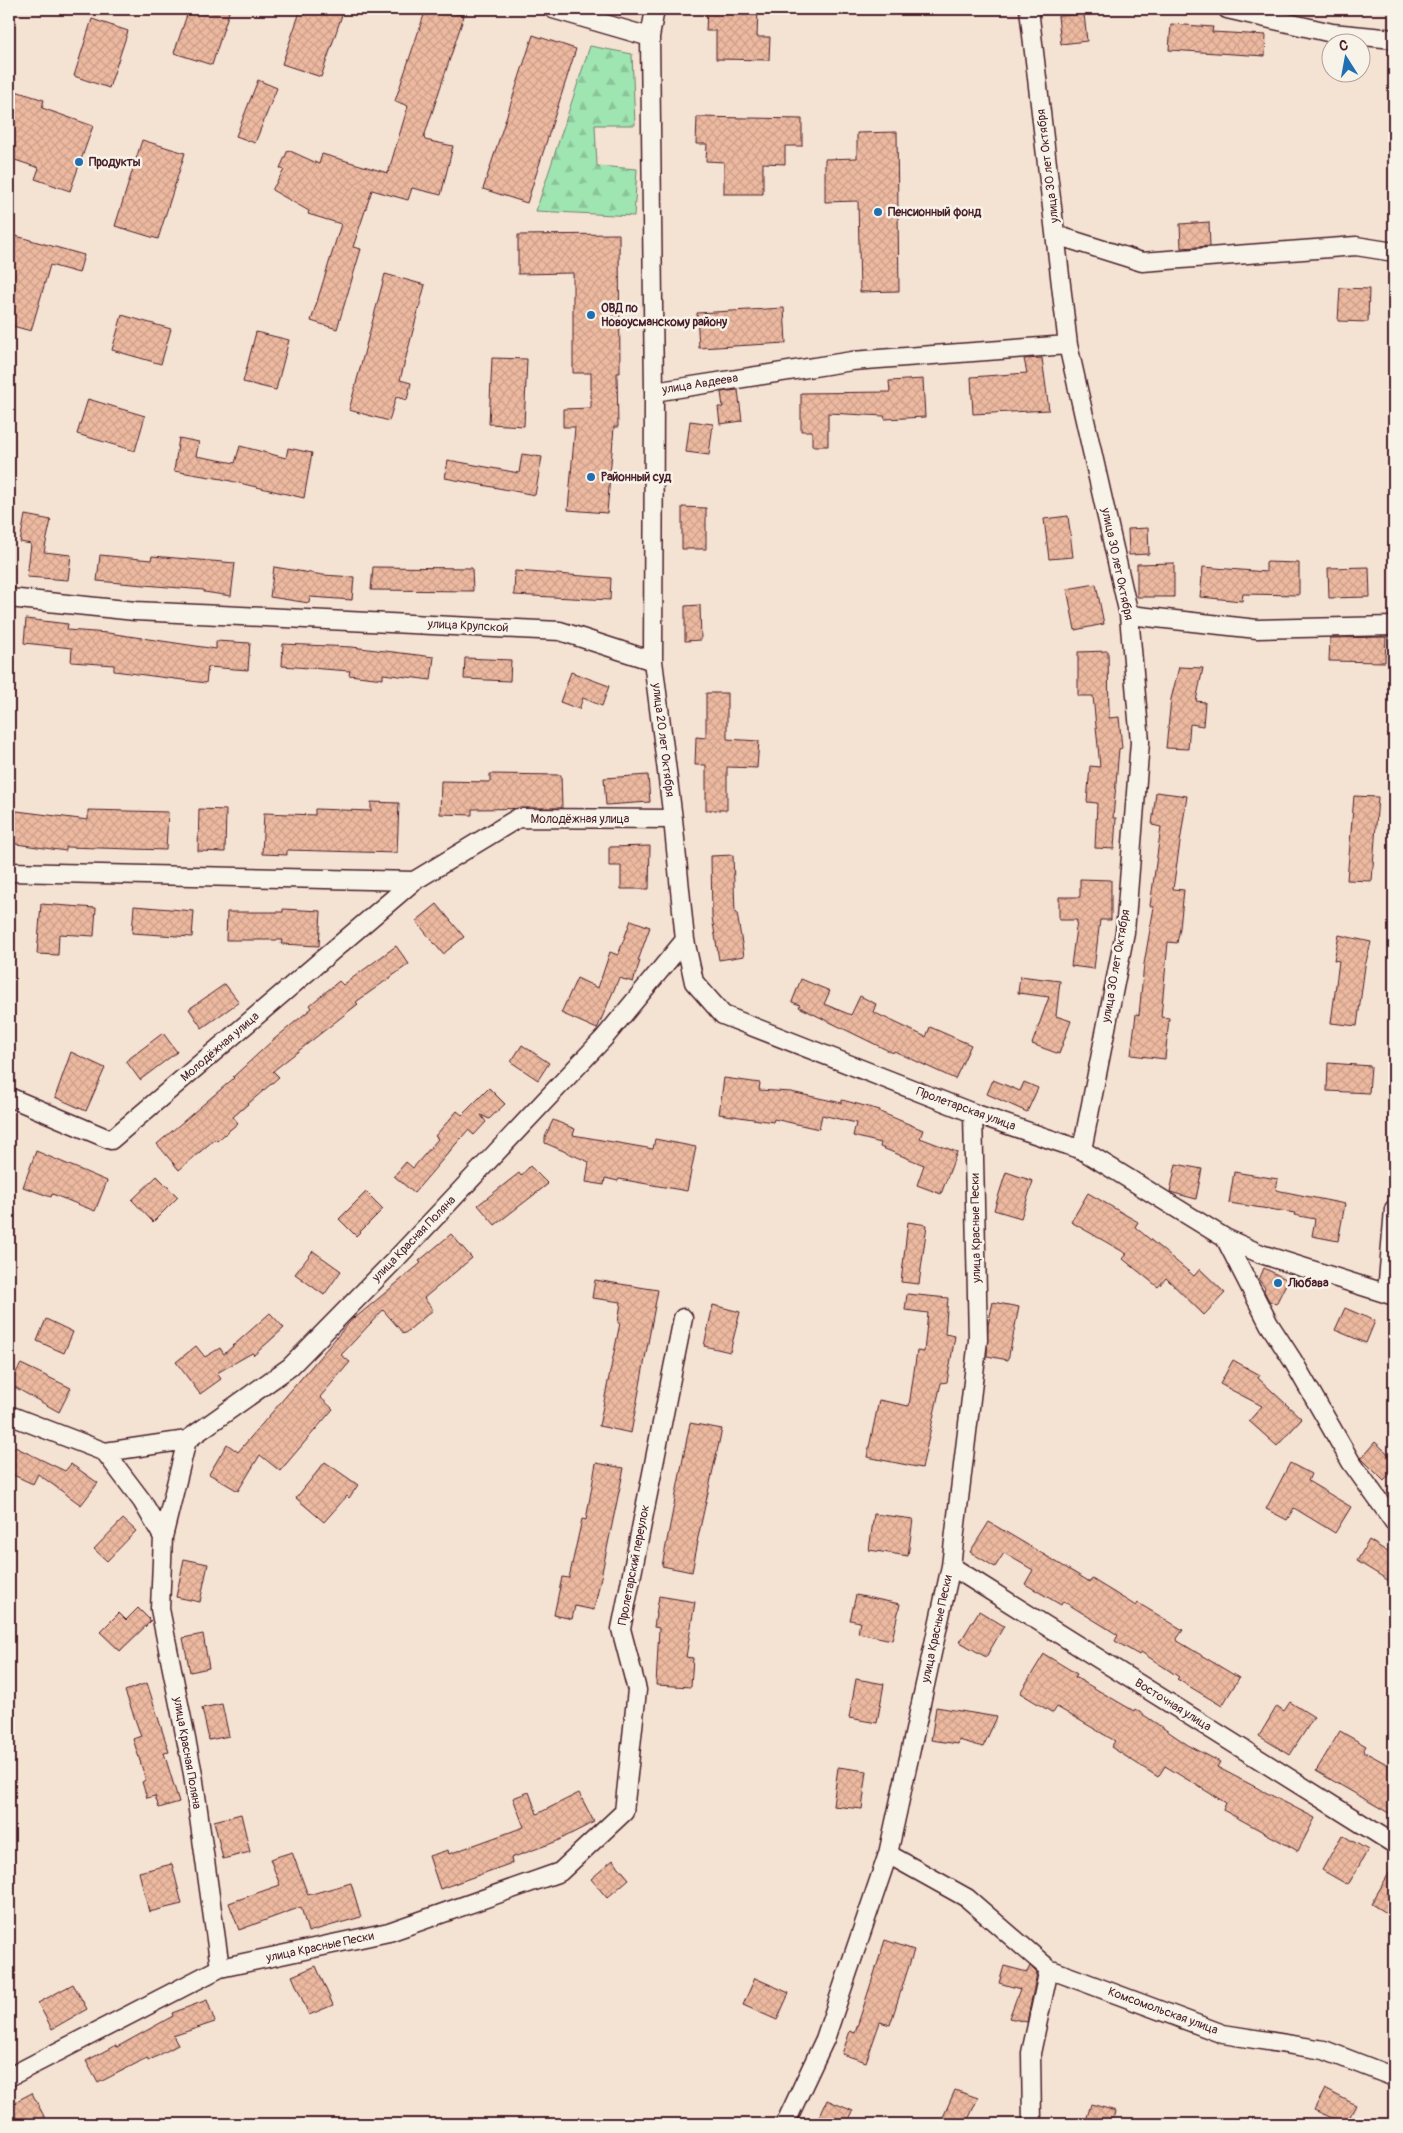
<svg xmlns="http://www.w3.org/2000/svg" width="1403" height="2133" viewBox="0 0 1403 2133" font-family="Pangolin,sans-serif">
<defs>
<pattern id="forest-firs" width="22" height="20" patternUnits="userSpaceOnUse" patternTransform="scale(1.25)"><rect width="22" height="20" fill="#9ee5b2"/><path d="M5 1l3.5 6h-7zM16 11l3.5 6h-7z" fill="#8ac499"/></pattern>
<pattern id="building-cross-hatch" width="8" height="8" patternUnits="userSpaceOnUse" patternTransform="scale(1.25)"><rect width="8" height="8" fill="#edb9a0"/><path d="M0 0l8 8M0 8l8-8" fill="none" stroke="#cd9f8a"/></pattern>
</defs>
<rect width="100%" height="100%" fill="#f4e2d2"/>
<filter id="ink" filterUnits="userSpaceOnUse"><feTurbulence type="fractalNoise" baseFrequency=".02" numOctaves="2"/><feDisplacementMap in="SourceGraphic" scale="10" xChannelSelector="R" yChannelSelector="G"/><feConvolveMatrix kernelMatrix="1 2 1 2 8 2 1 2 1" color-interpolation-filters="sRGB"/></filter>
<g filter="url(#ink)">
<path fill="url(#forest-firs)" stroke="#74826e" d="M 590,46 L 632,54 L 635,125 L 595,125 L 597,166 L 637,169 L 634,216 L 536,211 Z"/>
<path fill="url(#building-cross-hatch)" stroke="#4a1f2b" d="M 189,9 L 230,9 L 212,65 L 174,53 Z
M 301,9 L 344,9 L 321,77 L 282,64 Z
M 426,9 L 441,9 L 464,16 L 424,137 L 425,140 L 453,146 L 441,195 L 412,188 L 408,200 L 372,190 L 353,247 L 361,249 L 337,329 L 311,321 L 341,224 L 308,214 L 309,211 L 272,190 L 284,170 L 280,168 L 288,150 L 319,164 L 322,154 L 388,173 L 408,106 L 395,101 Z
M 707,9 L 758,10 L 757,37 L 770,37 L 769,60 L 716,59 L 716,31 L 706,31 Z
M 1084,14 L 1087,41 L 1061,44 L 1058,16 Z
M 92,19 L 128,31 L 109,88 L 74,76 Z
M 1171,24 L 1213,27 L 1212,32 L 1266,35 L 1265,56 L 1169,50 Z
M 533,35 L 576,49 L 527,203 L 483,189 Z
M 258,80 L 277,88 L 255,143 L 236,136 Z
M 9,89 L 44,100 L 42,108 L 93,126 L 70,191 L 35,179 L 39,168 L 9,158 Z
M 697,117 L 802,119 L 802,146 L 785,146 L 785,164 L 763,163 L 763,194 L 724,194 L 724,162 L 706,161 L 707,144 L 696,144 Z
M 897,132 L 899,291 L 860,292 L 858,201 L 825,202 L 825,159 L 857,158 L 857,133 Z
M 142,140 L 185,153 L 158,239 L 115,226 Z
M 1209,222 L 1210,246 L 1181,248 L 1180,224 Z
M 9,234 L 84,255 L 79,273 L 50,265 L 31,331 L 9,325 Z
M 619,234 L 620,373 L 617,373 L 618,427 L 614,427 L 607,513 L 568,510 L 575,427 L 563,427 L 563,409 L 591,408 L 591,373 L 573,373 L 573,273 L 518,274 L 518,235 Z
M 385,274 L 425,285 L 400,380 L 411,383 L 407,400 L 396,397 L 389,421 L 349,410 Z
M 1340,288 L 1369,289 L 1368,322 L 1338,321 Z
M 784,308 L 786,343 L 699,348 L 697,313 Z
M 122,315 L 171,329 L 161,364 L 112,350 Z
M 256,332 L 289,340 L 276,390 L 243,382 Z
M 492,358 L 527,359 L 524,426 L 489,424 Z
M 1042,358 L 1049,410 L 973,414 L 971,377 L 1027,373 L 1024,359 Z
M 923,379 L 925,417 L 885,419 L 884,416 L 828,413 L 828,446 L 812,446 L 812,431 L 801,431 L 801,393 L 890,392 L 889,381 Z
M 738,390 L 742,421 L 720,424 L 718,407 L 723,407 L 721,392 Z
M 88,399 L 145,416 L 135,451 L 77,434 Z
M 690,421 L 713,424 L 709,455 L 686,452 Z
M 179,438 L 199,442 L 196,456 L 235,463 L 240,446 L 286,458 L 288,448 L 312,453 L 304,498 L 222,479 L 174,471 Z
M 522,454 L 542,457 L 535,495 L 445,478 L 448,460 L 519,473 Z
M 682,507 L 706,508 L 706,549 L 682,549 Z
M 25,515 L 51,520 L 44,552 L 71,555 L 68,580 L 27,577 L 31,544 L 20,542 Z
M 1068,516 L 1073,557 L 1049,559 L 1044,519 Z
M 1148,528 L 1149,554 L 1129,555 L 1128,529 Z
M 100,555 L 151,560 L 152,556 L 235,563 L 231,596 L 204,592 L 204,590 L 97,581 Z
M 1266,562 L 1299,563 L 1299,595 L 1243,594 L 1242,601 L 1200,597 L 1203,567 L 1266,572 Z
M 1174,563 L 1174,597 L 1137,597 L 1137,564 Z
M 274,567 L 323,575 L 354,577 L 352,600 L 310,597 L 309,603 L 270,597 Z
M 373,567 L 472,568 L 473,591 L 371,590 Z
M 1369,567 L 1370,597 L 1329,598 L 1328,568 Z
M 515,571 L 611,578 L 610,600 L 514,595 Z
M 1096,584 L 1104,624 L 1075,630 L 1067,589 Z
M 700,605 L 701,640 L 685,641 L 685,606 Z
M 26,619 L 68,624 L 67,630 L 108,633 L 216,649 L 216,641 L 250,643 L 248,670 L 208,667 L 206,683 L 114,671 L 114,665 L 71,662 L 72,648 L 24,643 Z
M 1386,637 L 1385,662 L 1329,661 L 1330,638 Z
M 283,644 L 352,647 L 434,657 L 431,680 L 383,674 L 383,679 L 349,675 L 350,671 L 282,666 Z
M 1108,651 L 1109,718 L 1119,717 L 1122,748 L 1119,749 L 1113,818 L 1116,818 L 1114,849 L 1095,848 L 1097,803 L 1087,802 L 1090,766 L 1100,767 L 1093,696 L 1078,696 L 1078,652 Z
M 465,658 L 511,660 L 510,681 L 464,679 Z
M 1179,667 L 1203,668 L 1196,701 L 1205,702 L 1203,726 L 1190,724 L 1188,749 L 1166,748 L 1171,699 Z
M 571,672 L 609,686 L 602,706 L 583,698 L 579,709 L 560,702 Z
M 706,693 L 727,693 L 727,739 L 759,741 L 757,768 L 727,767 L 727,810 L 706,810 L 706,765 L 695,765 L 696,737 L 706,738 Z
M 490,774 L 561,775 L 562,808 L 472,809 L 472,815 L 440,814 L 441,781 L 490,782 Z
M 648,775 L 650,802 L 606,805 L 604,778 Z
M 1156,792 L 1187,796 L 1173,889 L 1184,890 L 1180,928 L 1177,943 L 1168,942 L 1161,1017 L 1169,1018 L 1165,1059 L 1131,1055 L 1136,1014 L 1139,1015 L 1144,964 L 1154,907 L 1150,906 L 1161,827 L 1152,825 Z
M 1354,796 L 1378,797 L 1372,881 L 1347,880 Z
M 371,802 L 399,803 L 397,853 L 287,850 L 287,855 L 262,854 L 264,813 L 315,815 L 315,809 L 371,811 Z
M 199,809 L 226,810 L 225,852 L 198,851 Z
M 9,810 L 88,820 L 88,810 L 168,812 L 166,850 L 66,847 L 66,851 L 9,843 Z
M 650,846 L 649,889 L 621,889 L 621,866 L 609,866 L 609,847 Z
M 733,855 L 735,913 L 737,913 L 744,956 L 719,960 L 712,917 L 711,856 Z
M 1080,879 L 1111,880 L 1111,920 L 1100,920 L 1094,969 L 1071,966 L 1077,920 L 1059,920 L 1059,897 L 1080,897 Z
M 41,904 L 96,908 L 94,936 L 59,934 L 58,955 L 37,954 Z
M 437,904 L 464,937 L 443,954 L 416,921 Z
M 134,906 L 194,911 L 192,937 L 132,933 Z
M 283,909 L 321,911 L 319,946 L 281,944 L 282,940 L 226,940 L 227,912 L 283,912 Z
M 631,920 L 650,927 L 638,961 L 640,961 L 633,982 L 619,978 L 597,1029 L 561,1013 L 577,978 L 598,988 L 610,952 L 618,955 Z
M 1339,935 L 1371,942 L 1365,966 L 1357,1026 L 1331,1023 L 1339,961 L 1334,960 Z
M 396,946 L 409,964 L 356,1002 L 358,1004 L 273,1071 L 279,1077 L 233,1117 L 238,1123 L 217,1141 L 215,1139 L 179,1170 L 157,1144 L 234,1078 L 233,1077 L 272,1041 L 312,1008 L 310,1005 L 339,981 L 343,985 Z
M 1020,976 L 1060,981 L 1056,1016 L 1071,1021 L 1059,1054 L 1032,1044 L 1049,997 L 1018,993 Z
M 801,979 L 830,991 L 824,1004 L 851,1015 L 860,996 L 876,1004 L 873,1012 L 926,1037 L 930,1027 L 971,1045 L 955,1079 L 894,1051 L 893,1053 L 799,1007 L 800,1005 L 792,1002 Z
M 225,984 L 239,1002 L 202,1028 L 189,1009 Z
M 163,1033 L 177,1052 L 140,1080 L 126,1061 Z
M 522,1045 L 549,1063 L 538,1080 L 511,1062 Z
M 71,1052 L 105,1068 L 86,1111 L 55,1097 Z
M 1328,1063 L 1371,1066 L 1369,1093 L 1327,1091 Z
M 724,1078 L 760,1083 L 759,1090 L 791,1092 L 842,1103 L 842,1100 L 880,1110 L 880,1112 L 923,1130 L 920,1138 L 957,1152 L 941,1194 L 917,1185 L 924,1165 L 880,1147 L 881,1143 L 853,1136 L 856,1123 L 822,1115 L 819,1129 L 774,1119 L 773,1122 L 719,1114 Z
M 993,1080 L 1020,1091 L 1024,1082 L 1038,1088 L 1027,1112 L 987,1094 Z
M 489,1088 L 505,1104 L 489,1119 L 481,1115 L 486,1122 L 474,1135 L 468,1130 L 414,1193 L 394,1176 L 406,1162 L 413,1168 L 438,1139 L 435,1136 L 457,1111 L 462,1115 Z
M 553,1120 L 575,1129 L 573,1135 L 653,1149 L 655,1139 L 696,1147 L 687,1191 L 619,1179 L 618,1181 L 605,1178 L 604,1185 L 586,1182 L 589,1162 L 545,1143 L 545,1137 Z
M 36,1151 L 107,1181 L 95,1211 L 52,1194 L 51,1197 L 23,1187 Z
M 1176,1164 L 1202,1169 L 1196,1199 L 1170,1192 Z
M 530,1166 L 548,1184 L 495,1225 L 478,1205 L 519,1173 L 521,1176 Z
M 1006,1172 L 1033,1181 L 1021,1218 L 994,1210 Z
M 1234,1172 L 1278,1179 L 1276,1190 L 1345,1204 L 1338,1241 L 1312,1236 L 1315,1219 L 1294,1215 L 1295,1213 L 1229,1203 Z
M 157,1176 L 178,1197 L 153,1222 L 132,1200 Z
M 366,1192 L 383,1209 L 356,1236 L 339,1219 Z
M 1088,1193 L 1138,1222 L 1135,1227 L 1194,1276 L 1200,1269 L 1225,1293 L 1204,1315 L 1166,1278 L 1158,1287 L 1123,1259 L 1127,1254 L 1071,1222 Z
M 908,1222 L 927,1225 L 919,1284 L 901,1282 Z
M 451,1234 L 472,1258 L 424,1298 L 433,1310 L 404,1334 L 383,1310 L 341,1355 L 350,1362 L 320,1397 L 333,1409 L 280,1471 L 260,1455 L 238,1491 L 209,1474 L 227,1444 L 238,1452 L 354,1317 L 355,1318 L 421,1263 L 419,1261 Z
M 313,1251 L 341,1271 L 324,1295 L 295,1274 Z
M 1264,1268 L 1288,1280 L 1276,1304 L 1269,1301 L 1264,1291 L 1265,1288 L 1259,1280 Z
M 595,1280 L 658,1290 L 631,1433 L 599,1426 L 620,1323 L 618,1323 L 621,1302 L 592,1298 Z
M 907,1294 L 948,1298 L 945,1334 L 955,1336 L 947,1382 L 941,1383 L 922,1468 L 867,1457 L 879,1400 L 909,1406 L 917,1351 L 924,1352 L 928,1313 L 905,1310 Z
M 993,1302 L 1019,1307 L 1008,1360 L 987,1356 L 988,1325 Z
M 713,1305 L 740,1312 L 730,1352 L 704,1346 Z
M 1345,1308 L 1375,1321 L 1366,1343 L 1335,1330 Z
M 270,1313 L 284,1328 L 254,1355 L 252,1353 L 217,1373 L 221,1379 L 200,1394 L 176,1362 L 196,1346 L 205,1357 L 220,1348 L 224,1354 Z
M 46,1319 L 73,1332 L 64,1353 L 37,1341 Z
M 1233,1360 L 1260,1375 L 1258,1378 L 1302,1419 L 1277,1446 L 1249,1421 L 1262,1406 L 1220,1384 Z
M 21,1364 L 71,1388 L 59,1412 L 9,1384 Z
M 690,1423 L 722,1429 L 697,1542 L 698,1542 L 692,1572 L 662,1566 Z
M 1375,1442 L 1394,1459 L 1394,1469 L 1384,1481 L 1361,1458 Z
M 15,1447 L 65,1471 L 71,1464 L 98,1483 L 81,1505 L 38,1474 L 33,1484 L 9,1473 L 9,1463 L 12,1455 L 11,1454 Z
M 325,1462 L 358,1485 L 349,1498 L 347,1496 L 324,1522 L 296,1498 Z
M 596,1463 L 624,1468 L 594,1610 L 575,1606 L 572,1619 L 554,1615 L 562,1577 L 569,1578 L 582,1519 L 586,1520 Z
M 1290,1463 L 1311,1474 L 1308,1481 L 1351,1507 L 1335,1533 L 1294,1508 L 1287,1520 L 1266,1509 Z
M 874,1514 L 913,1519 L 908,1556 L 869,1550 Z
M 123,1519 L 136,1531 L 107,1561 L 94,1549 Z
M 989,1522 L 1090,1582 L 1092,1579 L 1136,1606 L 1138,1603 L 1183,1630 L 1176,1640 L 1239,1678 L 1222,1706 L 1177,1679 L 1179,1677 L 1141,1652 L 1139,1655 L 1115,1641 L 1118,1635 L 1063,1601 L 1061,1605 L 1025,1584 L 1033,1570 L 1004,1553 L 995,1567 L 970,1552 Z
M 1369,1540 L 1394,1556 L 1394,1584 L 1357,1561 Z
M 184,1559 L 208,1564 L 200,1602 L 176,1597 Z
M 856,1595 L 900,1604 L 892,1640 L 858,1633 L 860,1622 L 850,1620 Z
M 659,1596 L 695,1602 L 686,1657 L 693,1658 L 691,1687 L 656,1685 L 659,1628 L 654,1627 Z
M 138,1608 L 151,1621 L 120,1651 L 100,1632 L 119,1613 L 126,1620 Z
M 979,1611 L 1004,1626 L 986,1657 L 960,1642 Z
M 203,1634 L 209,1668 L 190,1672 L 183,1638 Z
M 1044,1654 L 1077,1674 L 1075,1677 L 1134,1711 L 1135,1709 L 1188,1745 L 1220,1762 L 1217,1767 L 1315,1818 L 1298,1851 L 1223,1810 L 1226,1803 L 1165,1766 L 1158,1777 L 1111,1747 L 1115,1741 L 1057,1707 L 1053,1713 L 1020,1693 Z
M 856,1679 L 884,1684 L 877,1723 L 849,1718 Z
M 147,1683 L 169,1752 L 164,1753 L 179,1802 L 159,1808 L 155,1796 L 147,1798 L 142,1782 L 146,1780 L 133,1739 L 141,1736 L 125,1691 Z
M 1290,1702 L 1314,1717 L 1290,1755 L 1259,1736 L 1277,1706 L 1284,1711 Z
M 222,1704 L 229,1736 L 209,1740 L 202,1708 Z
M 936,1707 L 997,1717 L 983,1747 L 959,1740 L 958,1744 L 931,1740 Z
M 1340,1731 L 1366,1746 L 1363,1751 L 1394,1768 L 1394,1816 L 1316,1771 Z
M 838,1767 L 867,1771 L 862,1809 L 833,1806 Z
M 529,1792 L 537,1814 L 579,1793 L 594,1822 L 555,1842 L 511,1858 L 512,1863 L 440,1889 L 429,1856 L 448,1850 L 449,1854 L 524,1827 L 513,1798 Z
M 241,1814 L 250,1852 L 223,1859 L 214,1821 Z
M 1342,1835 L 1368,1850 L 1348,1885 L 1322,1870 Z
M 292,1852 L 308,1895 L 351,1883 L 361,1917 L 308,1932 L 301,1907 L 239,1930 L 229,1903 L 280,1885 L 270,1859 Z
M 613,1860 L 629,1879 L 607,1898 L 591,1879 Z
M 172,1864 L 182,1904 L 149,1912 L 139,1872 Z
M 1394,1865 L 1394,1918 L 1371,1904 Z
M 885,1940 L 914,1950 L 890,2025 L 880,2022 L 866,2062 L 842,2054 L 850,2031 L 855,2033 Z
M 316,1966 L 333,2005 L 309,2015 L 292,1976 Z
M 1004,1966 L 1027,1972 L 1030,1966 L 1037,1973 L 1027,2022 L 1009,2018 L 1020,1989 L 999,1983 Z
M 755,1978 L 789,1993 L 777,2020 L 743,2005 Z
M 73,1984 L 87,2009 L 52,2029 L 38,2003 Z
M 207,2000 L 215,2022 L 173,2036 L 178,2045 L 148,2061 L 147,2058 L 98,2083 L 86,2061 L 116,2045 L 117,2047 L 173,2016 L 172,2013 Z
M 1325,2089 L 1356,2105 L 1346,2124 L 1314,2110 Z
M 955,2090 L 978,2098 L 966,2124 L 940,2124 Z
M 32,2093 L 48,2124 L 9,2124 L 9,2105 Z
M 827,2100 L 853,2111 L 847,2124 L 816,2124 Z
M 1091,2104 L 1116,2111 L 1113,2124 L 1085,2124 Z"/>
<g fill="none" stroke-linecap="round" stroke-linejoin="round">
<defs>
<path id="minor" d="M 553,9 L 650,37
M 655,9 L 650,37 L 654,392 L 653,661 L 673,819 L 685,940 L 694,982 L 723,1015 L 973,1113 L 1082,1150 L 1225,1238 L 1261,1254 L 1394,1296
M 1029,9 L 1068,345 L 1129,615 L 1140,742 L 1125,932 L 1082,1150
M 1227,9 L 1332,33 L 1394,39
M 1056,235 L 1142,262 L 1356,246 L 1394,252
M 654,392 L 852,361 L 1068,345
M 9,598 L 135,611 L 560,631 L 653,661
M 1129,615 L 1257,629 L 1394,626
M 9,872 L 414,881 L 518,818 L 673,819
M 9,1097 L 111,1140 L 414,881
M 1225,1238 L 1269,1324 L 1293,1361 L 1351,1462 L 1394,1522
M 1387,1293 L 1394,1209
M 9,1415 L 105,1452 L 142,1501 L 163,1537 L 160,1609 L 193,1774 L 220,1968
M 105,1452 L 187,1440
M 163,1537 L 187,1440 L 290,1367 L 394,1261 L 604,1038 L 685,940
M 951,1566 L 1394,1844
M 888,1854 L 967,1898 L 1049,1969 L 1223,2034 L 1324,2050 L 1394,2077
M 9,2077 L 220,1968 L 389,1932 L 560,1872 L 624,1812 L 637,1690 L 621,1629 L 683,1318
M 785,2124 L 825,2039 L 888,1854 L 951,1566 L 978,1340 L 973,1113
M 1032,2124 L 1031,2053 L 1049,1969"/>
</defs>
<use href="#minor" stroke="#4a1f2b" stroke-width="21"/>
<use href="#minor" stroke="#f7f3e8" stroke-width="18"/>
</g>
</g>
<g fill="#1f6fb2" stroke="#f7f3e8" stroke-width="2">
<circle cx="79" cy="162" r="5"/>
<circle cx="878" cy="212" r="5"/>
<circle cx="591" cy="315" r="5"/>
<circle cx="591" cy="477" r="5"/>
<circle cx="1278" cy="1283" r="5"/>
</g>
<g text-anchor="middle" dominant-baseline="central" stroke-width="5" stroke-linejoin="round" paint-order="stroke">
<g font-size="12" font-weight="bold" fill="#4a1f2b" stroke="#f7f3e8" text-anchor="start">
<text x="89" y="162">Продукты</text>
<text x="888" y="212">Пенсионный фонд</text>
<text x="601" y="308">ОВД по<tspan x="601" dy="14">Новоусманскому району</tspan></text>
<text x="601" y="477">Районный суд</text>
<text x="1288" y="1283">Любава</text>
</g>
<g font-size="12" fill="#4a1f2b" stroke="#f7f3e8">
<text transform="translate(1048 166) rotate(-97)">улица 30 лет Октября</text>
<text transform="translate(700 384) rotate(-9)">улица Авдеева</text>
<text transform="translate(1117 564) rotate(78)">улица 30 лет Октября</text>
<text transform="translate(468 626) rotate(3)">улица Крупской</text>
<text transform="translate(663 740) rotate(83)">улица 20 лет Октября</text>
<text x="580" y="819">Молодёжная улица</text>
<text transform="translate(1116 966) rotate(-80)">улица 30 лет Октября</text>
<text transform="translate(220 1047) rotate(-41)">Молодёжная улица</text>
<text transform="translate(966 1109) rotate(20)">Пролетарская улица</text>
<text transform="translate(976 1228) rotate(-91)">улица Красные Пески</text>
<text transform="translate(414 1239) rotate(-46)">улица Красная Поляна</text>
<text transform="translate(634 1565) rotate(-79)">Пролетарский переулок</text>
<text transform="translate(937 1629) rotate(-78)">улица Красные Пески</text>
<text transform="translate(1173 1705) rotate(32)">Восточная улица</text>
<text transform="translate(187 1753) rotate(80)">улица Красная Поляна</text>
<text transform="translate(320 1947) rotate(-12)">улица Красные Пески</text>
<text transform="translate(1163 2011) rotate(20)">Комсомольская улица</text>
</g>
</g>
<rect width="1403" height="2133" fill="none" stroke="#f7f3e8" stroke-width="30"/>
<rect x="15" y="15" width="1373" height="2103" fill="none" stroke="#4a1f2b" stroke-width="2" filter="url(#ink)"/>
<g transform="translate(1346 58) rotate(349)"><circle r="24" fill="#f7f3e8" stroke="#b29e9c"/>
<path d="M0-4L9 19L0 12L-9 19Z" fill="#1f6fb2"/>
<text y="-8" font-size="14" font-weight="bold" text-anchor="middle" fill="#4a1f2b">С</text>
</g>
</svg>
